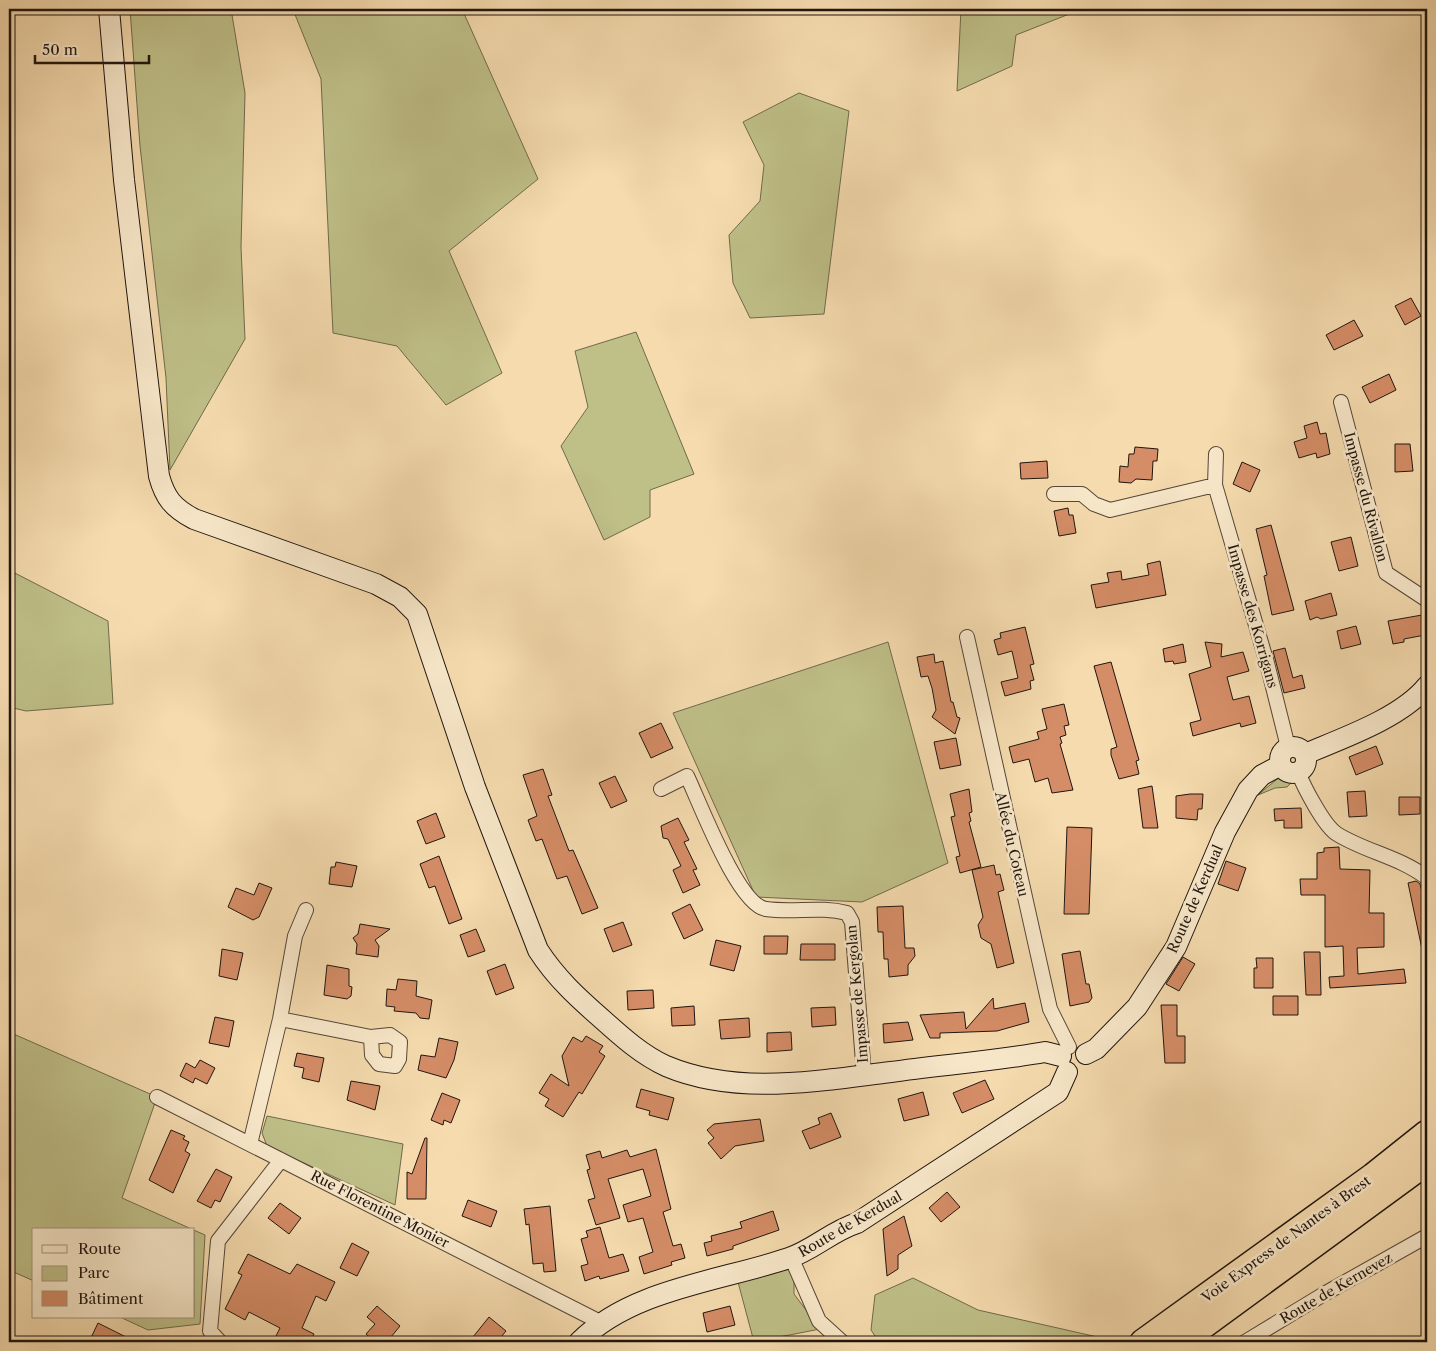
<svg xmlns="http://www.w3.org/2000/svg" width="1436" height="1351" viewBox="0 0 1436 1351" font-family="'Libre Caslon Text',serif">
<rect width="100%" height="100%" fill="#f5dbae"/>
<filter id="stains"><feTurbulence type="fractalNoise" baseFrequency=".004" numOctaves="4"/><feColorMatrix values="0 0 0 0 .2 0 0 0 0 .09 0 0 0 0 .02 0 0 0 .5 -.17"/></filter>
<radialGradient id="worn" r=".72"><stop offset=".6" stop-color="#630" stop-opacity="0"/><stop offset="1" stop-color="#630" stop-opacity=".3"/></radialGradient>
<path fill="#bfbf88" stroke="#706a4c" d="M 130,9 L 231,9 L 245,93 L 241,247 L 245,339 L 170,470 L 166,378 L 140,146 Z
M 282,9 L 462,9 L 538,179 L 449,251 L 502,373 L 446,405 L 397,346 L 333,333 L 321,79 L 294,12 Z
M 961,9 L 1082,9 L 1016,35 L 1012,66 L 957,91 Z
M 799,93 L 849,111 L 824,314 L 750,318 L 733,283 L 729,235 L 760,201 L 764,165 L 743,122 Z
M 636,332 L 694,474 L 650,490 L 650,517 L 604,540 L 561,446 L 588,407 L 575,351 Z
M 9,570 L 108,621 L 113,704 L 26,711 L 9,707 Z
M 888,642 L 948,863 L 862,902 L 756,897 L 673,713 Z
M 1288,770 L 1293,781 L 1287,787 L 1275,788 L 1258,795 Z
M 9,1032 L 157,1097 L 122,1198 L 205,1235 L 200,1324 L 148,1330 L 120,1317 L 194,1317 L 194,1230 L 34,1230 L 34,1281 L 9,1270 Z
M 267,1116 L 403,1144 L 395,1205 L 267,1146 L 262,1133 Z
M 789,1267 L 794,1278 L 794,1294 L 820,1329 L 754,1342 L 738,1282 Z
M 913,1278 L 978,1310 L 1102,1338 L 1096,1342 L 879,1342 L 871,1330 L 875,1295 Z"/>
<path fill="#d58d67" stroke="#20150f" d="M 1411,298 L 1421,316 L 1405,325 L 1395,306 Z
M 1354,320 L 1363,336 L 1334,350 L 1326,335 Z
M 1389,374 L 1396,390 L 1370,403 L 1362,387 Z
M 1317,422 L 1320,434 L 1326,433 L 1330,454 L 1317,458 L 1316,453 L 1299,458 L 1294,442 L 1307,438 L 1304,426 Z
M 1395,444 L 1410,444 L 1413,471 L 1395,472 Z
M 1135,447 L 1158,449 L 1157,461 L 1153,461 L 1152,480 L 1136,479 L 1131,483 L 1119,482 L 1120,466 L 1128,467 L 1129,454 L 1134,454 Z
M 1047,461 L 1048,478 L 1021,479 L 1020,463 Z
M 1242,462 L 1260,470 L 1250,492 L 1233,484 Z
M 1068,508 L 1069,515 L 1073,515 L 1076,533 L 1059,536 L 1054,511 Z
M 1271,525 L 1294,610 L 1272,615 L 1264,576 L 1267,575 L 1256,529 Z
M 1351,537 L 1358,566 L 1339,571 L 1331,542 Z
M 1160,561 L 1166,595 L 1096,608 L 1091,585 L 1109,582 L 1107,573 L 1121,571 L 1122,580 L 1149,575 L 1147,564 Z
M 1331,593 L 1337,615 L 1321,619 L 1317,617 L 1310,620 L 1305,601 Z
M 1422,615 L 1425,635 L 1404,639 L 1404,642 L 1393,644 L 1388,621 Z
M 1356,626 L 1361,644 L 1341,649 L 1337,631 Z
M 1025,627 L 1034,664 L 1030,665 L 1034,680 L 1030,681 L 1031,689 L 1005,696 L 1001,682 L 1018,678 L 1012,651 L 998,655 L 994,640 L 1001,638 L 1000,633 Z
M 1205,642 L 1222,644 L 1221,657 L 1243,652 L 1249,671 L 1227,677 L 1233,700 L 1249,696 L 1256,723 L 1241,727 L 1240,723 L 1193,736 L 1190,723 L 1201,720 L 1189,674 L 1211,667 Z
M 1183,644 L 1186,662 L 1174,664 L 1173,661 L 1165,662 L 1163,649 Z
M 1285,648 L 1293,678 L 1302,675 L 1305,688 L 1284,693 L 1273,651 Z
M 934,654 L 935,663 L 943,661 L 951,702 L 953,702 L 957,717 L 960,718 L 955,734 L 932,717 L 936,710 L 932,688 L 928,676 L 921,677 L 917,657 Z
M 1111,662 L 1139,760 L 1136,761 L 1139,774 L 1119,779 L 1111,755 L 1111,749 L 1117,747 L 1094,666 Z
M 1064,704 L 1069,725 L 1064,726 L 1066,735 L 1060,737 L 1062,743 L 1060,744 L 1073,790 L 1052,793 L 1048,778 L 1035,782 L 1029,759 L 1013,763 L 1009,747 L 1039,739 L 1037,732 L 1047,729 L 1042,709 Z
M 661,723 L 673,748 L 651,758 L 639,733 Z
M 956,738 L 961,765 L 940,769 L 934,742 Z
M 1376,746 L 1383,764 L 1356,775 L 1349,757 Z
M 543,769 L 552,795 L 548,796 L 569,851 L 573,850 L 598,908 L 582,914 L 567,876 L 557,879 L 542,839 L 536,841 L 528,820 L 537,816 L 523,775 Z
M 615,776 L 627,801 L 611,808 L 599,783 Z
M 1152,786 L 1158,828 L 1143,828 L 1138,789 Z
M 969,789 L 972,812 L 969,813 L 971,821 L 969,822 L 981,867 L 960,873 L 956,857 L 960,856 L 951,817 L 955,816 L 950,794 Z
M 1365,791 L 1367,816 L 1349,817 L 1347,792 Z
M 1190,794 L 1203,794 L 1202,809 L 1198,809 L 1197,820 L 1176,818 L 1176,796 Z
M 1399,797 L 1420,797 L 1420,814 L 1399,815 Z
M 1301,808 L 1302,828 L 1284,828 L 1284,820 L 1275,821 L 1274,809 Z
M 436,813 L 445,837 L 426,844 L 417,821 Z
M 678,818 L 689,840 L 684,842 L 697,869 L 693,870 L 700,885 L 683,893 L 673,870 L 681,866 L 668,839 L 663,838 L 661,826 Z
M 1067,827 L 1092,828 L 1089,914 L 1064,914 Z
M 1339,847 L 1340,869 L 1370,870 L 1369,913 L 1384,913 L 1384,947 L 1357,948 L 1358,974 L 1404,969 L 1406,983 L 1330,988 L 1329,977 L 1344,976 L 1343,946 L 1325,947 L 1325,895 L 1301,895 L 1300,879 L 1317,879 L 1317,853 L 1324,852 L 1324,848 Z
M 439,856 L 462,919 L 449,924 L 435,886 L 429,888 L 420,864 Z
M 1226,861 L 1246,868 L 1238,891 L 1218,884 Z
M 336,862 L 357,866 L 352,887 L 329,884 L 331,867 L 335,867 Z
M 994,865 L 996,875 L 1000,874 L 1004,890 L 998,892 L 1014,963 L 997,968 L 991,944 L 981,938 L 978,925 L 983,917 L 972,870 Z
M 1416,881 L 1420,884 L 1427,910 L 1427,948 L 1422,949 L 1408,883 Z
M 259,883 L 272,888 L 259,917 L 253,920 L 228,907 L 236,888 L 254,895 Z
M 690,904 L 703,930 L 684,939 L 672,913 Z
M 903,906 L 905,948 L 914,948 L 915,956 L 908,965 L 908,975 L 889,977 L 888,959 L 884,959 L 883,932 L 878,932 L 877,907 Z
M 623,922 L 632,945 L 613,952 L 604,929 Z
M 360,924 L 390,929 L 375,940 L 379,946 L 378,957 L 356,954 L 357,944 L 353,938 L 358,934 Z
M 476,929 L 485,951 L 468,957 L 460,935 Z
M 764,936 L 788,936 L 787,954 L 764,954 Z
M 716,940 L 741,946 L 734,971 L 710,965 Z
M 801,944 L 835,944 L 835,960 L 800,960 Z
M 222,949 L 243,953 L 237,980 L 219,976 Z
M 1080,951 L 1086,984 L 1089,984 L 1092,998 L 1089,1002 L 1070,1006 L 1062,954 Z
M 1304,952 L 1320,952 L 1321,995 L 1306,995 Z
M 1183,957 L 1195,964 L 1179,991 L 1166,984 Z
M 1256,958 L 1273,958 L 1273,988 L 1254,988 L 1254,968 L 1257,968 Z
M 505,964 L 514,988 L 496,995 L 487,971 Z
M 327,965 L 349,969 L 349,986 L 352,987 L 351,996 L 347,999 L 324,995 Z
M 398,979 L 417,981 L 416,996 L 432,1000 L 429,1019 L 420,1018 L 416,1013 L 394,1011 L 395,1007 L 386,1006 L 387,989 L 396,990 Z
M 653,990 L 654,1008 L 628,1010 L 627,991 Z
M 1273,996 L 1298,996 L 1298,1015 L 1273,1015 Z
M 993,998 L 994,1009 L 1025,1003 L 1029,1022 L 997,1031 L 940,1033 L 940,1038 L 930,1038 L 920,1015 L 964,1012 L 966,1029 Z
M 1161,1005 L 1177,1005 L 1177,1036 L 1185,1036 L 1185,1063 L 1165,1063 Z
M 694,1006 L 695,1025 L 672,1026 L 671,1008 Z
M 835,1007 L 836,1025 L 812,1027 L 811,1008 Z
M 215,1017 L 234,1021 L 229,1047 L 209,1043 Z
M 749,1018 L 750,1037 L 721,1039 L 719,1020 Z
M 908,1022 L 913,1040 L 884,1043 L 883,1024 Z
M 791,1032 L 792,1050 L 767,1052 L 767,1033 Z
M 586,1036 L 603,1046 L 599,1052 L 605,1056 L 582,1094 L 579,1092 L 563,1117 L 545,1106 L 549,1099 L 539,1093 L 551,1074 L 569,1086 L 562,1056 L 573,1037 L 582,1042 Z
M 439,1038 L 458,1042 L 454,1060 L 446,1078 L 418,1070 L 421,1055 L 435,1057 Z
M 297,1053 L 324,1058 L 319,1082 L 302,1078 L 304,1068 L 294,1066 Z
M 200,1060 L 215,1068 L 207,1084 L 195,1078 L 193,1083 L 180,1076 L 186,1063 L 195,1068 Z
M 985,1080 L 994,1099 L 962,1113 L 953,1093 Z
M 351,1081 L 380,1086 L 375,1110 L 347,1100 Z
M 641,1089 L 674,1098 L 668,1120 L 649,1115 L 650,1111 L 636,1107 Z
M 923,1092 L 929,1115 L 904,1121 L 898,1099 Z
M 442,1093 L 460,1100 L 451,1123 L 444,1120 L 443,1125 L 431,1120 Z
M 831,1113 L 841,1137 L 810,1149 L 802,1131 L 820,1124 L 818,1118 Z
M 760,1119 L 764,1141 L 735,1146 L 721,1159 L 708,1143 L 714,1138 L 707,1130 L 714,1124 Z
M 171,1130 L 185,1136 L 183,1139 L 189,1142 L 185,1151 L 190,1154 L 173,1193 L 149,1180 Z
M 425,1138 L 427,1138 L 426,1199 L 407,1199 L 407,1172 L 412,1174 Z
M 656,1149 L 671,1209 L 663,1212 L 673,1246 L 681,1244 L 685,1258 L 671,1262 L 672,1265 L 644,1274 L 639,1257 L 653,1252 L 643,1218 L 628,1222 L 623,1205 L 651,1196 L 643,1169 L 608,1179 L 620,1218 L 596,1225 L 588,1200 L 595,1198 L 587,1170 L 590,1169 L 586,1155 L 600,1151 L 602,1158 L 627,1150 L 630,1157 Z
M 216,1169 L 232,1177 L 220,1202 L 215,1200 L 211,1208 L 197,1201 Z
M 947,1192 L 960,1207 L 941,1222 L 929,1208 Z
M 468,1200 L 497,1211 L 491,1227 L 462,1216 Z
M 280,1203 L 301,1218 L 289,1234 L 268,1218 Z
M 550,1206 L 556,1271 L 544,1272 L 543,1263 L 533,1264 L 529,1224 L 526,1225 L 524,1209 Z
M 773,1211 L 779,1230 L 733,1246 L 733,1249 L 707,1256 L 704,1243 L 712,1241 L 711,1236 L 742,1228 L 740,1222 Z
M 904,1216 L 912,1246 L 898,1255 L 898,1269 L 887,1276 L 883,1229 Z
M 600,1227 L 609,1258 L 623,1254 L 629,1271 L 600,1279 L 599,1276 L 585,1281 L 581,1266 L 588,1264 L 581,1239 L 588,1237 L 586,1231 Z
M 352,1243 L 369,1252 L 357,1276 L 340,1268 Z
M 248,1254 L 290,1274 L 297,1264 L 335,1282 L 326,1301 L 316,1296 L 302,1328 L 314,1334 L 310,1342 L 283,1342 L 275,1338 L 280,1328 L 249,1312 L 245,1320 L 225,1309 L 242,1275 L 238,1273 Z
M 377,1306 L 400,1326 L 391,1337 L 392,1342 L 375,1342 L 366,1334 L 375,1324 L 367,1317 Z
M 730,1306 L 735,1325 L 707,1332 L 703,1313 Z
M 489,1317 L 506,1331 L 497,1342 L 469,1342 Z
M 98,1323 L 136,1342 L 89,1342 Z"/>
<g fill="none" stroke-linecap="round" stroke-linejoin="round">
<defs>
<path id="street" d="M 1341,402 L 1386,573 L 1427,600
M 1216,454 L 1215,485 L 1267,663 L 1288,747
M 1054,494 L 1082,494 L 1094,504 L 1110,510 L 1215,485
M 967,637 L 1050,1009 L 1069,1047
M 1298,772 C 1304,787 1324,826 1337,834 C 1366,852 1400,857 1427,878
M 661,789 L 687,776 C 700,803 738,905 766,909 C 793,913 820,906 847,913 L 852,922 L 864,1075
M 280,1019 L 371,1037 L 372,1055 L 379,1064 L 395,1066 L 399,1059 L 400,1042 L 390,1035 L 371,1037
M 157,1097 L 602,1323
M 250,1144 L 280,1019 L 295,936 L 306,910
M 791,1257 L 819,1321 L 842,1342
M 220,1342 L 210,1331 L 218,1241 L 281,1160
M 1245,1342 L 1324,1294 L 1427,1236"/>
<path id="secondary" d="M 109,9 L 124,180 L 159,476 C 165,498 173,508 194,519 L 376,584 L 400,597 L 417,614 L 475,787 L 538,950 C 556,978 578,998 602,1019 C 622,1037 642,1055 666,1066 C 737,1096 817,1081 891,1072 C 942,1065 994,1061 1045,1052 L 1061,1056
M1280 760a13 13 0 1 1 26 0a13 13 0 1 1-26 0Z
M 1305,754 C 1343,738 1401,718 1427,686
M 1086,1054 L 1096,1049 L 1137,1007 L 1176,947 L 1225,832 L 1248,790 L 1262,775 L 1281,765
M 579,1342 C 631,1289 721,1281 789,1258 C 813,1250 832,1231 857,1223 L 1058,1092 L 1067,1072"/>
<path id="highway" d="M 1143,1342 L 1373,1176 L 1427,1133
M 1181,1342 L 1427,1162"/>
</defs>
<use href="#street" stroke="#554637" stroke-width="16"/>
<use href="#secondary" stroke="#20150f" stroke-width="22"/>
<use href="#highway" stroke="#20150f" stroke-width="28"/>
<use href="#street" stroke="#f8e8ca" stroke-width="14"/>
<use href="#secondary" stroke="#f8e8ca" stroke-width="20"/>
<use href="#highway" stroke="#f5dbae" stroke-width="25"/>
</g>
<g text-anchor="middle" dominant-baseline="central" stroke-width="5" stroke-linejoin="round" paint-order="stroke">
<g font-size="14" fill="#20150f" stroke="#f8e8ca">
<text transform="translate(1366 497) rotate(75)">Impasse du Rivallon</text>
<text transform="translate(1253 616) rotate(74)">Impasse des Korrigans</text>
<text transform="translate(1012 844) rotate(77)">Allée du Coteau</text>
<text transform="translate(1195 899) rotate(-66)">Route de Kerdual</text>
<text transform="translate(857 994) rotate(-95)">Impasse de Kergolan</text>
<text transform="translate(380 1209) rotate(27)">Rue Florentine Monier</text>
<text transform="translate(850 1224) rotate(-30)">Route de Kerdual</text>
<text transform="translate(1286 1239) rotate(-36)">Voie Express de Nantes à Brest</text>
<text transform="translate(1336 1288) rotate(-30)">Route de Kernevez</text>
</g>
</g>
<rect width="1436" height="1351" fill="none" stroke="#f5dbae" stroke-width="30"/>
<rect x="10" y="10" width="1416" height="1331" fill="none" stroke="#20150f" stroke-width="2.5"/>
<rect x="15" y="15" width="1406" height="1321" fill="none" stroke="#20150f"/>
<rect x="32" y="1228" width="162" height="90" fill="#f8e8ca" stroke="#a2947f"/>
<rect x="42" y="1245" width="25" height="8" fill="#f8e8ca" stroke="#a2947f"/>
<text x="78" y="1254" font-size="15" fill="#20150f">Route</text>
<rect x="42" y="1266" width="25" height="15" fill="#bfbf88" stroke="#a2947f"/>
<text x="78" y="1278" font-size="15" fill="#20150f">Parc</text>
<rect x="42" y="1291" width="25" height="15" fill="#d58d67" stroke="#a2947f"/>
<text x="78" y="1304" font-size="15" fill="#20150f">Bâtiment</text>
<path d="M35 55v8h114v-8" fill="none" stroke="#20150f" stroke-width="2.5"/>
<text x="42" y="55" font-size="15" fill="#20150f" stroke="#f8e8ca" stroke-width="4" paint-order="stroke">50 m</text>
<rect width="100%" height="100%" filter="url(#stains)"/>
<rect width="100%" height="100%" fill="url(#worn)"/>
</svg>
